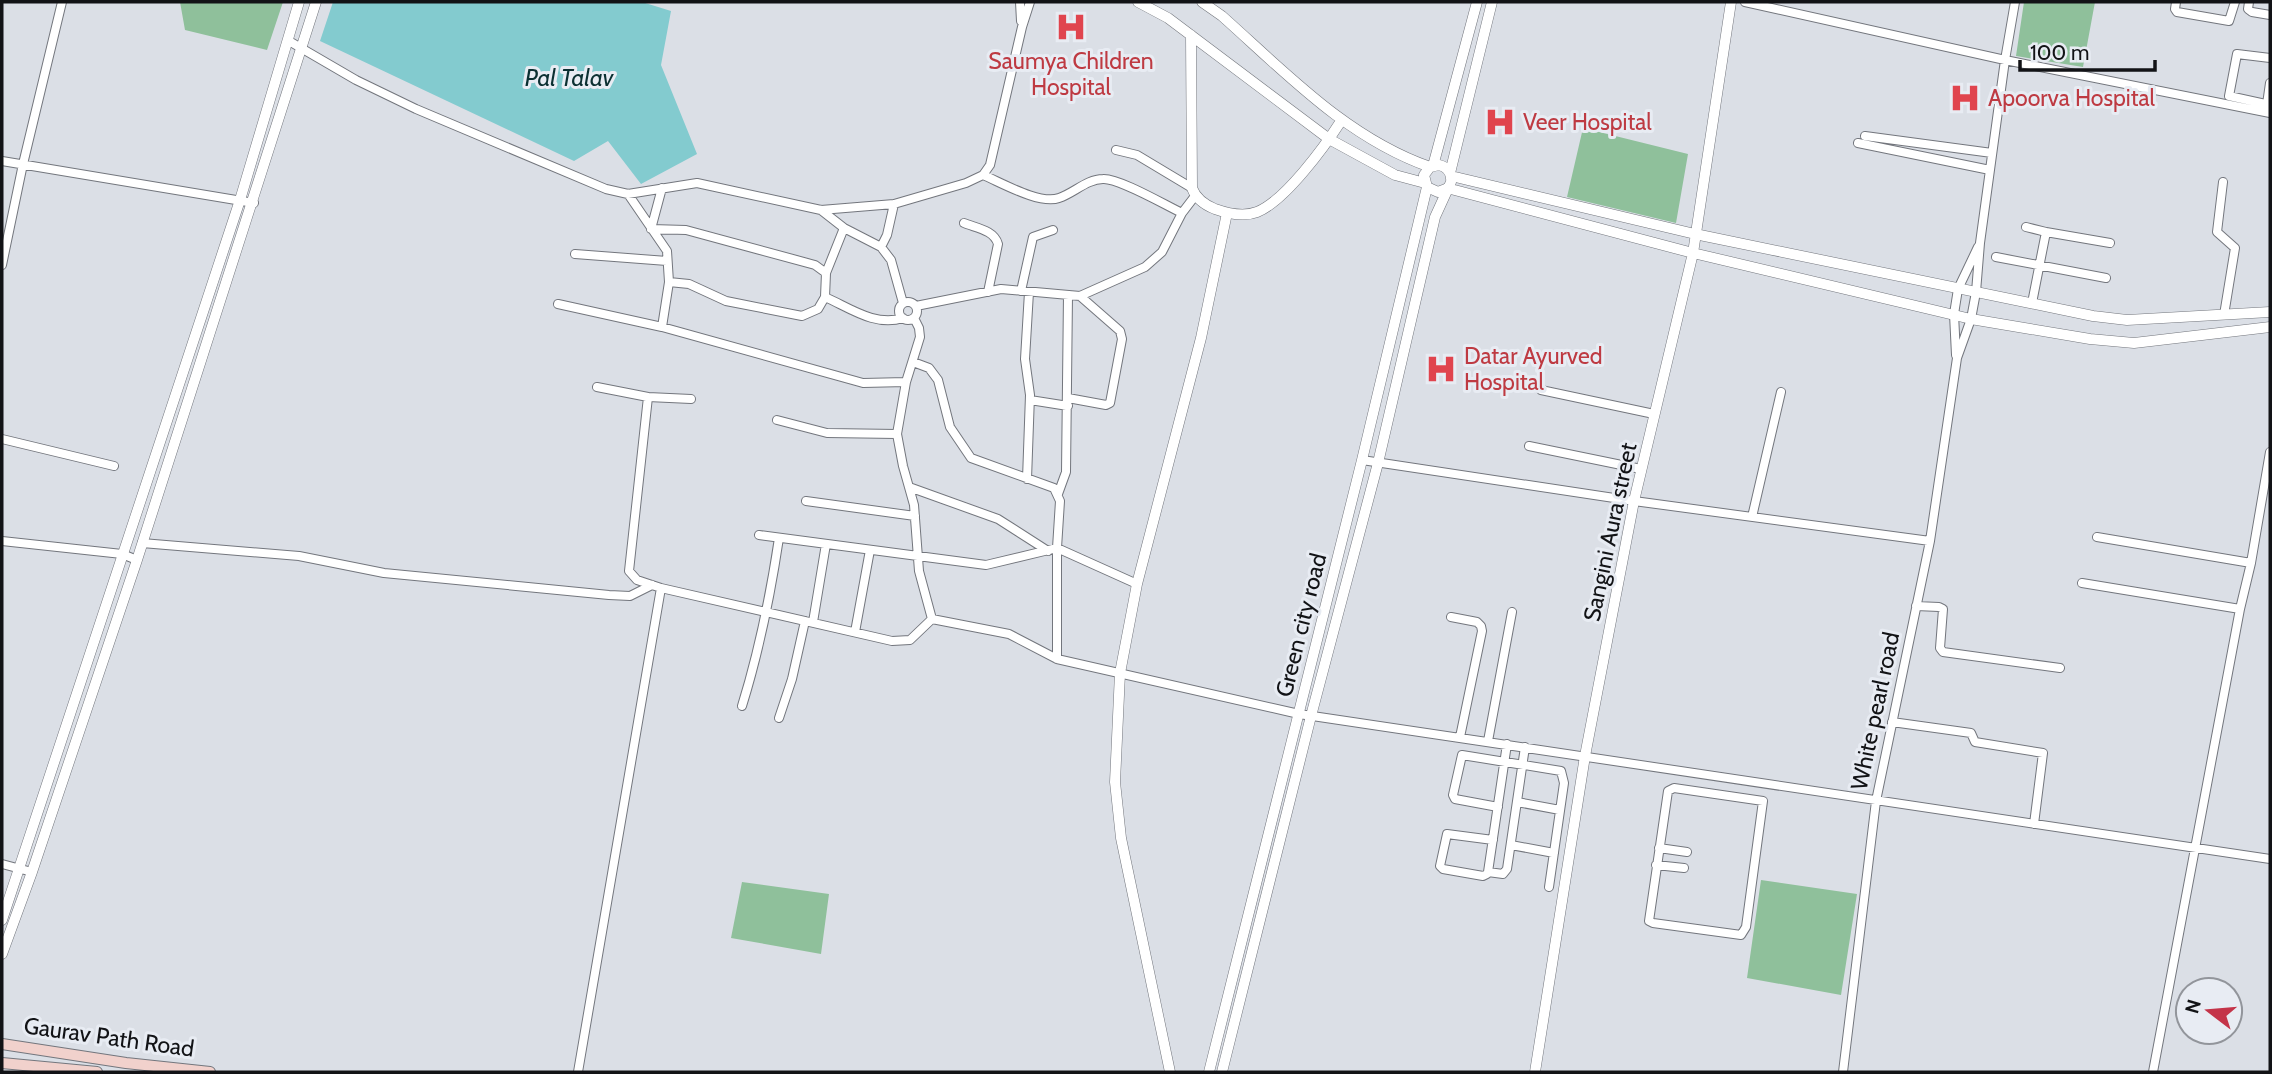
<svg xmlns="http://www.w3.org/2000/svg" width="2272" height="1074" viewBox="0 0 2272 1074" font-family="Cabin,sans-serif">
<rect width="100%" height="100%" fill="#dbdfe6"/>
<path fill="#8fc09b" d="M 180,2 L 283,2 L 267,50 L 185,30 Z
M 2024,2 L 2095,2 L 2083,67 L 2016,56 Z
M 1583,128 L 1688,154 L 1676,223 L 1567,197 Z
M 1761,880 L 1857,894 L 1841,995 L 1747,978 Z
M 742,882 L 829,894 L 821,954 L 731,938 Z"/>
<path fill="#83cbcf" d="M 333,2 L 642,2 L 671,11 L 661,65 L 697,154 L 641,184 L 608,141 L 574,161 L 320,41 Z"/>
<g fill="none" stroke-linecap="round" stroke-linejoin="round">
<defs>
<path id="minor" d="M 1020,2 L 1021,21
M 1745,2 L 2005,60 L 2270,113
M 2176,2 L 2175,9 L 2177,12 L 2229,21 L 2235,2
M 2249,2 L 2248,9 L 2252,12 L 2270,15
M 289,41 L 356,80 L 416,109 L 606,189 L 628,194 L 697,183 L 821,210 L 894,204 L 966,183 L 983,175 L 990,165 L 1022,27 L 1030,2
M 2270,58 L 2237,54 L 2229,96 L 2270,105
M 2267,104 L 2270,83
M 1865,136 L 1992,153
M 1858,143 L 1990,170
M 1116,150 L 1137,155 L 1192,188
M 2,161 L 254,203
M 983,175 C 1002,183 1040,205 1059,198 C 1074,193 1087,179 1103,179 C 1119,178 1165,205 1182,213
M 2223,182 L 2217,232 L 2235,248 L 2224,315
M 662,188 L 651,229 L 686,230 L 815,265 L 826,273 L 825,297 L 818,309 L 802,316 L 726,301 L 689,284 L 669,282
M 628,194 L 667,251 L 669,282 L 662,327
M 894,204 L 887,235 L 881,247 L 891,260 L 903,303
M 821,210 L 844,228 L 881,247
M 964,223 C 976,228 994,230 998,244 L 988,292
M 2026,227 L 2046,232
M 575,254 L 667,261
M 1996,257 L 2106,278
M 2,265 L 23,164 L 62,2
M 826,273 L 844,228
M 1021,291 L 1033,237 L 1053,230
M 825,297 C 850,308 875,327 903,318
M899 311a9 9 0 1 1 18 0a9 9 0 1 1-18 0Z
M 2032,303 L 2046,232 L 2110,243
M 558,304 L 662,327 L 863,383 L 906,382
M 916,306 L 1001,289 L 1080,296 L 1145,267 L 1162,252 L 1182,213 L 1195,196
M 914,318 L 919,328 L 920,337 L 906,382 L 897,434 L 903,466 L 914,505 L 919,571 L 932,619
M 1956,355 L 1954,314 L 1958,289 L 1978,247
M 913,362 L 929,368 L 938,380 L 950,427 L 971,458 L 1054,488 L 1060,501 L 1057,548 L 1057,659
M 597,387 L 648,397 L 629,571 L 637,580 L 661,588 L 892,641 L 910,640 L 932,619 L 1009,634 L 1057,659 L 1299,714 L 2270,859
M 1541,390 L 1654,414
M 648,397 L 691,399
M 1068,398 L 1106,405 L 1110,403 L 1122,339 L 1120,331 L 1080,296
M 1030,400 L 1068,406
M 777,420 L 827,433 L 897,434
M 2,439 L 114,466
M 1529,446 L 1641,469
M 1362,460 L 1634,501 L 1930,541
M 1027,479 L 1030,395 L 1025,359 L 1029,292
M 909,487 L 998,519 L 1048,551
M 1058,494 L 1066,472 L 1068,295
M 806,501 L 915,516
M 1752,517 L 1781,392
M 759,535 L 986,565 L 1057,548 L 1137,584
M 2097,537 L 2251,563
M 2,541 L 122,554 L 137,560
M 142,543 L 299,556 L 384,573 L 609,595 L 630,596 L 652,585
M 2082,583 L 2240,609
M 1916,606 L 1939,607 L 1943,609 L 1940,648 L 1943,652 L 2060,668
M 1451,617 L 1477,622 L 1481,626 L 1482,631 L 1460,737
M 813,622 L 826,544
M 855,632 L 870,550
M 742,706 C 760,648 770,598 779,538
M 779,718 L 792,679 L 805,621
M 1892,722 L 1971,733 L 1975,742 L 2043,753 L 2034,824
M 1488,741 L 1512,612
M 1674,788 L 1763,801 L 1746,927 L 1741,935 L 1653,923 L 1649,921 L 1668,791 Z
M 1517,802 L 1560,810
M 1498,807 L 1455,799 L 1453,795 L 1462,755 L 1561,771 L 1564,783 L 1549,887
M 1493,840 L 1447,834 L 1440,866 L 1443,869 L 1483,876 L 1487,874 L 1488,872 L 1507,744
M 1511,845 L 1554,853
M 1659,848 L 1687,852
M 2,864 L 32,872
M 1656,865 L 1684,868
M 1488,872 L 1503,874 L 1507,869 L 1525,747
M 578,1072 L 661,588
M 1843,1072 L 1876,801 L 1930,541 L 1957,358 L 1971,319 L 1976,292 L 1980,243 L 2005,60 L 2015,2
M 2153,1072 L 2240,609 L 2251,563 L 2270,452"/>
<path id="tertiary" d="M 1138,2 L 1168,18 L 1329,139 L 1395,175 L 1425,183
M 1202,2 L 1222,16 C 1286,73 1347,138 1430,167
M 1191,35 L 1192,188 C 1196,199 1205,205 1215,209 C 1229,214 1244,217 1257,212 C 1285,201 1325,146 1341,121
M 1433,166 L 1477,2
M 1450,173 L 1492,2
M 1451,176 L 1695,234 L 2093,316 L 2127,320 L 2270,312
M 1447,188 L 1693,253 L 1971,319 L 2090,339 L 2134,343 L 2270,327
M 2,920 L 240,200 L 299,2
M 2,954 L 32,872 L 137,560 L 316,2
M 1170,1072 L 1121,838 L 1115,782 L 1120,673 L 1137,584 L 1201,338 L 1227,213
M 1209,1072 L 1362,460 L 1427,187
M 1222,1072 L 1311,716 L 1378,463 L 1435,217 L 1451,182 C 1452,173 1448,167 1439,165 L 1430,167 L 1424,175 L 1427,187 L 1438,192 L 1446,189
M 1535,1072 L 1585,756 L 1634,501 L 1693,253 L 1731,2"/>
<path id="secondary" d="M 2,1044 L 126,1063 L 210,1072
M 2,1063 L 97,1072"/>
</defs>
<use href="#minor" stroke="#73767d" stroke-width="10"/>
<use href="#tertiary" stroke="#73767d" stroke-width="11"/>
<use href="#secondary" stroke="#73767d" stroke-width="12"/>
<use href="#minor" stroke="#fff" stroke-width="8"/>
<use href="#tertiary" stroke="#fff" stroke-width="10"/>
<use href="#secondary" stroke="#f1d1cc" stroke-width="10"/>
</g>
<defs>
<symbol id="hospital-bare" viewBox="-9 -9 18 18"><path d="M-5-5h3v3.5h4V-5h3V5h-3V1.5h-4V5h-3Z" fill="#e0444e" stroke="#e8ecf3" stroke-width="2.5" paint-order="stroke"/></symbol>
</defs>
<g fill-rule="evenodd">
<use href="#hospital-bare" x="1049" y="5" width="44" height="44"/>
<use href="#hospital-bare" x="1943" y="76" width="44" height="44"/>
<use href="#hospital-bare" x="1478" y="100" width="44" height="44"/>
<use href="#hospital-bare" x="1419" y="347" width="44" height="44"/>
</g>
<g text-anchor="middle" dominant-baseline="central" stroke-width="6" stroke-linejoin="round" paint-order="stroke">
<g font-size="23" fill="#be3a42" stroke="#e8ecf3" text-anchor="start">
<text x="1071" y="61" text-anchor="middle">Saumya Children<tspan x="1071" dy="26">Hospital</tspan></text>
<text x="1988" y="98">Apoorva Hospital</text>
<text x="1523" y="122">Veer Hospital</text>
<text x="1464" y="356">Datar Ayurved<tspan x="1464" dy="26">Hospital</tspan></text>
</g>
<g font-size="23" fill="#121316" stroke="#e8ecf3">
<text transform="translate(1610 532) rotate(-78)">Sangini Aura street</text>
<text transform="translate(1301 625) rotate(-76)">Green city road</text>
<text transform="translate(1875 711) rotate(-78)">White pearl road</text>
<text transform="translate(109 1037) rotate(8)">Gaurav Path Road</text>
</g>
<g font-size="24" font-style="italic" fill="#0b3032" stroke="#e8ecf3">
<text x="569" y="77">Pal Talav</text>
</g>
</g>
<rect width="2272" height="1074" fill="none" stroke="#121316" stroke-width="7"/>
<g transform="translate(2209 1011) rotate(286)"><circle r="33" fill="#e8ecf3" stroke="#92959b" stroke-width="2"/>
<path d="M0-5L12 26L0 18L-12 26Z" fill="#c43449"/>
<text y="-10" font-size="19" font-weight="bold" text-anchor="middle" fill="#121316">N</text>
</g>
<path d="M2020 60v10h135v-10" fill="none" stroke="#121316" stroke-width="3.5"/>
<text x="2030" y="60" font-size="21" fill="#121316" stroke="#e8ecf3" stroke-width="5" paint-order="stroke">100 m</text>
</svg>
